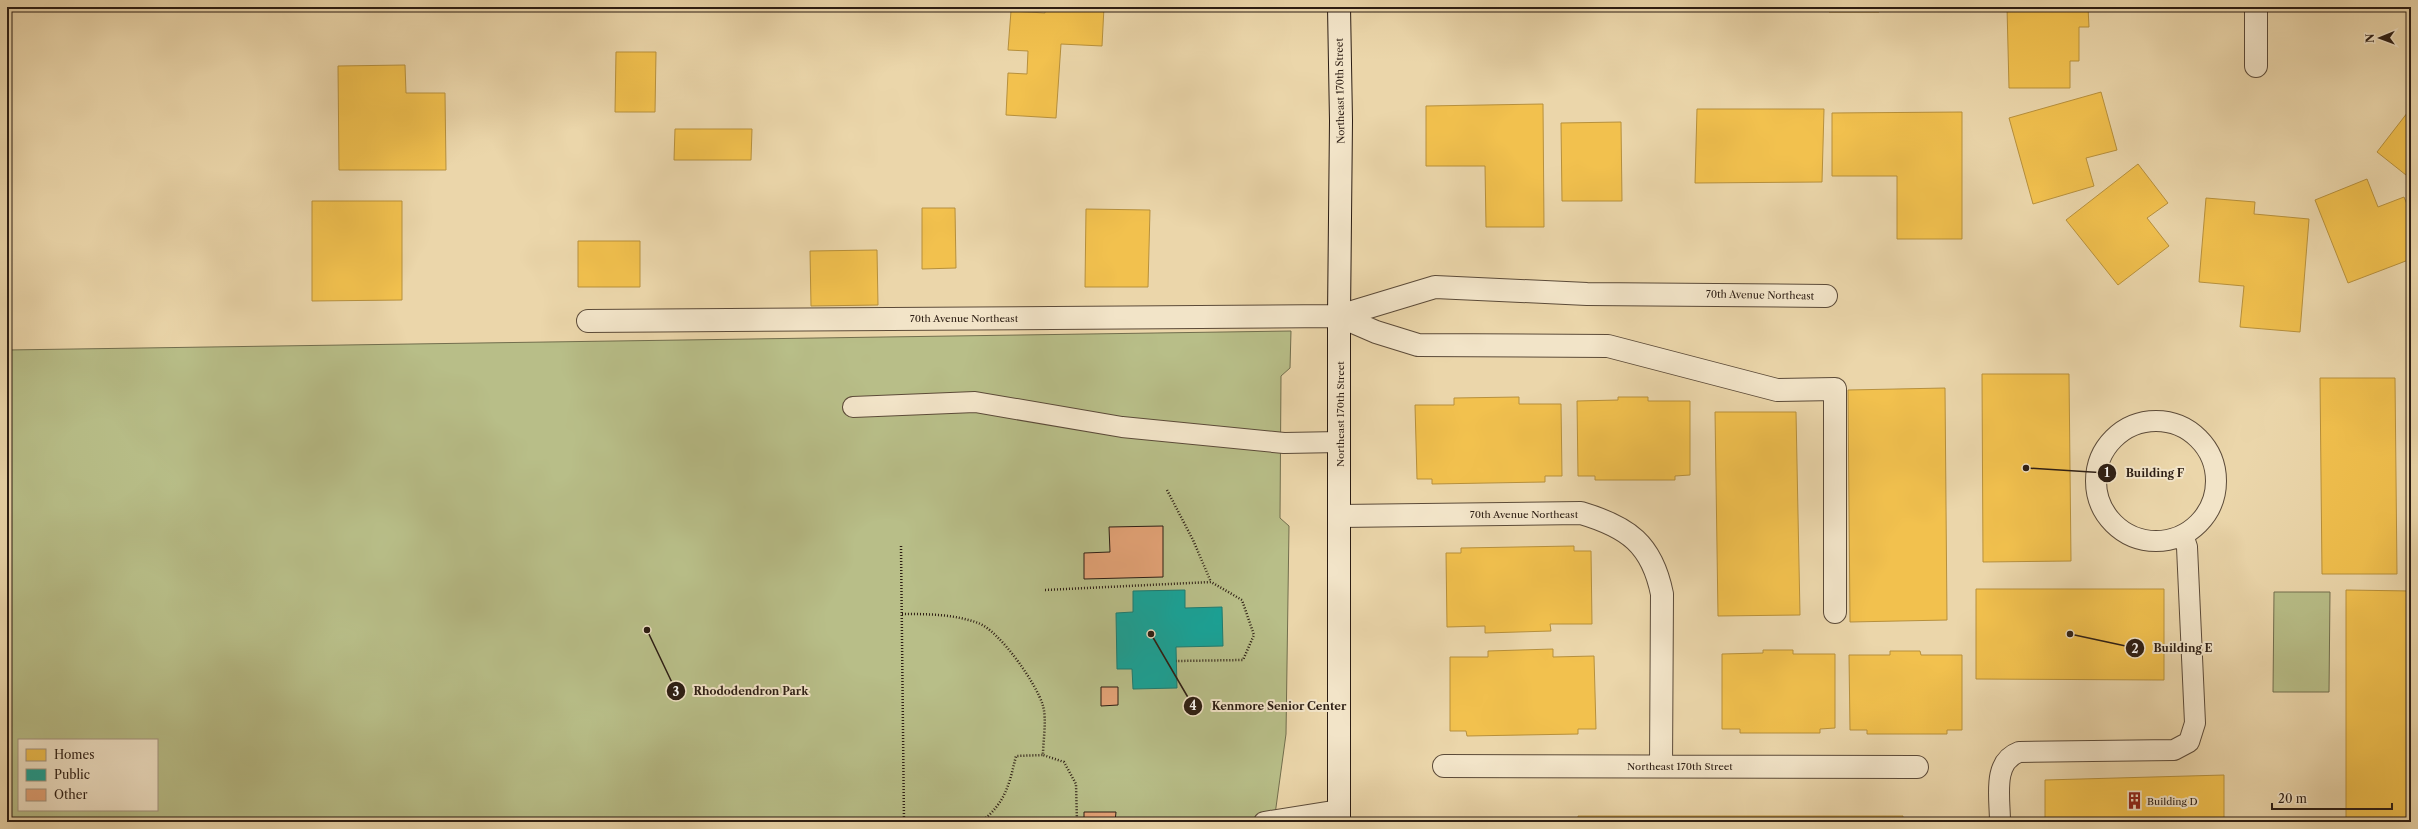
<svg xmlns="http://www.w3.org/2000/svg" width="2418" height="829" viewBox="0 0 2418 829" font-family="'Libre Caslon Text',serif">
<rect width="100%" height="100%" fill="#ebd6aa"/>
<filter id="stains"><feTurbulence type="fractalNoise" baseFrequency=".005" numOctaves="4"/><feColorMatrix values="0 0 0 0 .2 0 0 0 0 .09 0 0 0 0 .02 0 0 0 .5 -.17"/></filter>
<radialGradient id="worn" r=".72"><stop offset=".6" stop-color="#630" stop-opacity="0"/><stop offset="1" stop-color="#630" stop-opacity=".3"/></radialGradient>
<path fill="#b8be88" stroke="#726e4e" fill-rule="evenodd" d="M 1291,331 L 1290,368 L 1281,376 L 1280,518 L 1289,526 L 1286,734 L 1274,822 L 7,822 L 7,350 ZM 19,740 L 157,740 L 157,810 L 19,810 Z
M 2274,592 L 2330,592 L 2329,692 L 2273,692 Z"/>
<path fill="#f2c14e" stroke="#b7903c" d="M 1045,7 L 1104,7 L 1102,46 L 1061,44 L 1056,118 L 1006,115 L 1008,73 L 1027,74 L 1028,51 L 1008,50 L 1011,11 L 1045,13 Z
M 1829,7 L 1879,7 L 1879,12 L 1829,12 Z
M 2007,7 L 2088,7 L 2089,27 L 2079,27 L 2079,61 L 2070,61 L 2070,88 L 2009,88 Z
M 2411,38 L 2411,60 L 2408,59 Z
M 616,52 L 656,52 L 655,112 L 615,112 Z
M 405,65 L 406,93 L 445,93 L 446,170 L 339,170 L 338,66 Z
M 2101,92 L 2117,150 L 2086,158 L 2094,186 L 2033,204 L 2009,118 Z
M 1543,104 L 1544,227 L 1486,227 L 1485,166 L 1426,166 L 1426,106 Z
M 2411,108 L 2411,179 L 2377,152 Z
M 1697,109 L 1824,109 L 1822,182 L 1695,183 Z
M 1962,112 L 1962,239 L 1897,239 L 1897,176 L 1832,176 L 1832,113 Z
M 1621,122 L 1622,201 L 1562,201 L 1561,123 Z
M 675,129 L 752,129 L 751,160 L 674,160 Z
M 2138,164 L 2168,203 L 2147,218 L 2169,246 L 2118,285 L 2066,220 Z
M 2367,179 L 2378,207 L 2404,197 L 2411,214 L 2411,259 L 2348,283 L 2315,200 Z
M 2206,198 L 2255,202 L 2254,214 L 2309,219 L 2300,332 L 2240,327 L 2244,286 L 2199,282 Z
M 312,201 L 402,201 L 402,300 L 312,301 Z
M 922,208 L 955,208 L 956,268 L 922,269 Z
M 1086,209 L 1150,210 L 1148,287 L 1085,287 Z
M 578,241 L 640,241 L 640,287 L 578,287 Z
M 877,250 L 878,305 L 811,306 L 810,251 Z
M 1982,374 L 2069,374 L 2071,561 L 1983,562 Z
M 2320,378 L 2395,378 L 2397,574 L 2322,574 Z
M 1945,388 L 1947,620 L 1850,622 L 1848,390 Z
M 1519,397 L 1519,404 L 1561,404 L 1562,476 L 1545,476 L 1545,482 L 1432,484 L 1432,479 L 1417,479 L 1415,405 L 1454,405 L 1454,398 Z
M 1618,397 L 1648,397 L 1648,401 L 1690,401 L 1690,475 L 1675,476 L 1675,480 L 1595,480 L 1595,476 L 1578,476 L 1577,401 L 1618,400 Z
M 1715,412 L 1796,412 L 1800,615 L 1718,616 Z
M 1574,546 L 1574,551 L 1591,551 L 1592,624 L 1550,624 L 1551,631 L 1485,633 L 1485,626 L 1447,627 L 1446,553 L 1461,553 L 1461,548 Z
M 1976,589 L 2164,589 L 2164,680 L 1976,679 Z
M 2346,590 L 2411,591 L 2411,822 L 2346,822 Z
M 1553,649 L 1553,657 L 1594,656 L 1596,729 L 1578,729 L 1578,734 L 1467,736 L 1466,731 L 1450,731 L 1450,657 L 1488,657 L 1488,651 Z
M 1763,650 L 1793,650 L 1793,654 L 1835,654 L 1835,728 L 1820,729 L 1820,733 L 1740,733 L 1740,729 L 1722,729 L 1722,654 L 1763,653 Z
M 1890,651 L 1920,651 L 1921,655 L 1962,655 L 1962,730 L 1947,730 L 1947,734 L 1867,734 L 1867,730 L 1850,730 L 1849,655 L 1890,655 Z
M 2224,775 L 2224,822 L 2045,822 L 2045,780 Z
M 1578,816 L 1903,816 L 1903,822 L 1578,822 Z"/>
<path fill="#17a398" stroke="#1d7b70" d="M 1185,590 L 1185,608 L 1222,607 L 1223,646 L 1176,647 L 1177,688 L 1133,689 L 1132,669 L 1117,669 L 1116,613 L 1133,612 L 1133,591 Z"/>
<path fill="#e4a377" stroke="#2c1d13" d="M 1163,526 L 1163,577 L 1084,579 L 1084,553 L 1110,552 L 1109,527 Z
M 1101,687 L 1118,687 L 1118,705 L 1101,706 Z
M 1084,812 L 1116,812 L 1115,822 L 1084,822 Z"/>
<g fill="none" stroke-linecap="round" stroke-linejoin="round">
<defs>
<path id="service" d="M 853,407 L 975,402 L 1122,427 L 1284,443 L 1340,442
M2096 481a60 60 0 1 1 120 0a60 60 0 1 1-120 0Z
M 1264,822 L 1339,810
M 2000,822 C 2000,797 1992,762 2019,752 L 2174,750 L 2189,742 L 2195,723 L 2187,547 L 2183,535"/>
<path id="minor" d="M 2256,7 L 2256,66
M 1339,316 L 1376,332 L 1418,345 L 1608,346 L 1777,390 L 1835,389 L 1835,612
M 588,321 L 1339,316 L 1435,287 L 1587,294 L 1826,296
M 1340,516 L 1581,513 C 1628,527 1652,544 1662,594 L 1661,766
M 1444,766 L 1917,767"/>
<path id="secondary" d="M 1339,7 L 1341,121 L 1339,316 L 1339,822"/>
</defs>
<use href="#service" stroke="#5c4b39" stroke-width="22"/>
<use href="#minor" stroke="#5c4b39" stroke-width="24"/>
<use href="#secondary" stroke="#2c1d13" stroke-width="24"/>
<path stroke="#2c1d13" stroke-width="2.5" stroke-dasharray="1 2" stroke-linecap="butt" d="M 1167,490 L 1193,540 L 1211,582
M 901,546 L 904,822
M 1045,590 L 1211,582 L 1242,600 L 1254,635 L 1243,660 L 1176,661
M 902,614 C 927,614 954,614 978,623 C 999,630 1037,684 1043,706 C 1047,720 1043,740 1043,755 L 1064,762 L 1076,784 L 1077,822
M 981,822 C 1006,802 1009,785 1016,756 L 1043,755"/>
<use href="#service" stroke="#f2e4c8" stroke-width="20"/>
<use href="#minor" stroke="#f2e4c8" stroke-width="22"/>
<use href="#secondary" stroke="#f2e4c8" stroke-width="22"/>
</g>
<defs>
<symbol id="building-bare" viewBox="-9 -9 18 18"><path d="M-4-6H4V6H1V3H-1V6H-4ZM-2.5-4.3h1.7v1.8h-1.7ZM.8-4.3h1.7v1.8H.8ZM-2.5-1h1.7V.8h-1.7ZM.8-1h1.7V.8H.8Z" fill="#8f2418" stroke="#f2e4c8" stroke-width="2.5" paint-order="stroke"/></symbol>
</defs>
<g fill-rule="evenodd">
<use href="#building-bare" x="2122" y="788" width="25" height="25"/>
</g>
<g text-anchor="middle" dominant-baseline="central" stroke-width="4" stroke-linejoin="round" paint-order="stroke">
<g font-size="10" fill="#2c1d13" stroke="#f2e4c8">
<text transform="translate(1340 91) rotate(-91)">Northeast 170th Street</text>
<text transform="translate(1760 295) rotate(1)">70th Avenue Northeast</text>
<text x="964" y="318">70th Avenue Northeast</text>
<text transform="translate(1340 414) rotate(-90)">Northeast 170th Street</text>
<text x="1524" y="514">70th Avenue Northeast</text>
<text x="1680" y="766">Northeast 170th Street</text>
</g>
<g font-size="10" fill="#2c1d13" stroke="#f2e4c8" text-anchor="start">
<text x="2147" y="801">Building D</text>
</g>
</g>
<path fill="none" stroke="#2c1d13" stroke-width="1.5" d="M2026 468L2107 473M2070 634L2135 648M647 630L676 691M1151 634L1193 706"/>
<g fill="#2c1d13" stroke="#f2e4c8" stroke-width="1.5">
<circle cx="2026" cy="468" r="4"/>
<circle cx="2070" cy="634" r="4"/>
<circle cx="647" cy="630" r="4"/>
<circle cx="1151" cy="634" r="4"/>
<circle cx="2107" cy="473" r="10"/>
<circle cx="2135" cy="648" r="10"/>
<circle cx="676" cy="691" r="10"/>
<circle cx="1193" cy="706" r="10"/>
</g>
<g font-size="12" text-anchor="middle" font-weight="bold" fill="#fff">
<text x="2107" y="477">1</text>
<text x="2135" y="653">2</text>
<text x="676" y="696">3</text>
<text x="1193" y="710">4</text>
</g>
<g font-size="11" text-anchor="middle" font-weight="bold" fill="#2c1d13" stroke="#f2e4c8" stroke-width="4" stroke-linejoin="round" paint-order="stroke">
<text x="2155" y="477">Building F</text>
<text x="2183" y="652">Building E</text>
<text x="751" y="695">Rhododendron Park</text>
<text x="1279" y="710">Kenmore Senior Center</text>
</g>
<rect width="2418" height="829" fill="none" stroke="#ebd6aa" stroke-width="24"/>
<rect x="8" y="8" width="2402" height="813" fill="none" stroke="#2c1d13" stroke-width="2"/>
<rect x="12" y="12" width="2394" height="805" fill="none" stroke="#2c1d13"/>
<rect x="18" y="739" width="140" height="72" fill="#f2e4c8" stroke="#a39480"/>
<rect x="26" y="749" width="20" height="12" fill="#f2c14e" stroke="#a39480"/>
<text x="54" y="759" font-size="12" fill="#2c1d13">Homes</text>
<rect x="26" y="769" width="20" height="12" fill="#17a398" stroke="#a39480"/>
<text x="54" y="779" font-size="12" fill="#2c1d13">Public</text>
<rect x="26" y="789" width="20" height="12" fill="#e4a377" stroke="#a39480"/>
<text x="54" y="799" font-size="12" fill="#2c1d13">Other</text>
<g transform="translate(2380 38) rotate(269)" stroke="#f2e4c8" stroke-width="3" paint-order="stroke">
<path d="M0-3L7 15L0 10L-7 15Z" fill="#2c1d13"/>
<text y="-6" font-size="11" font-weight="bold" text-anchor="middle" fill="#2c1d13">N</text>
</g>
<path d="M2272 803v6h120v-6" fill="none" stroke="#2c1d13" stroke-width="2"/>
<text x="2278" y="803" font-size="12" fill="#2c1d13" stroke="#f2e4c8" stroke-width="3" paint-order="stroke">20 m</text>
<rect width="100%" height="100%" filter="url(#stains)"/>
<rect width="100%" height="100%" fill="url(#worn)"/>
</svg>
